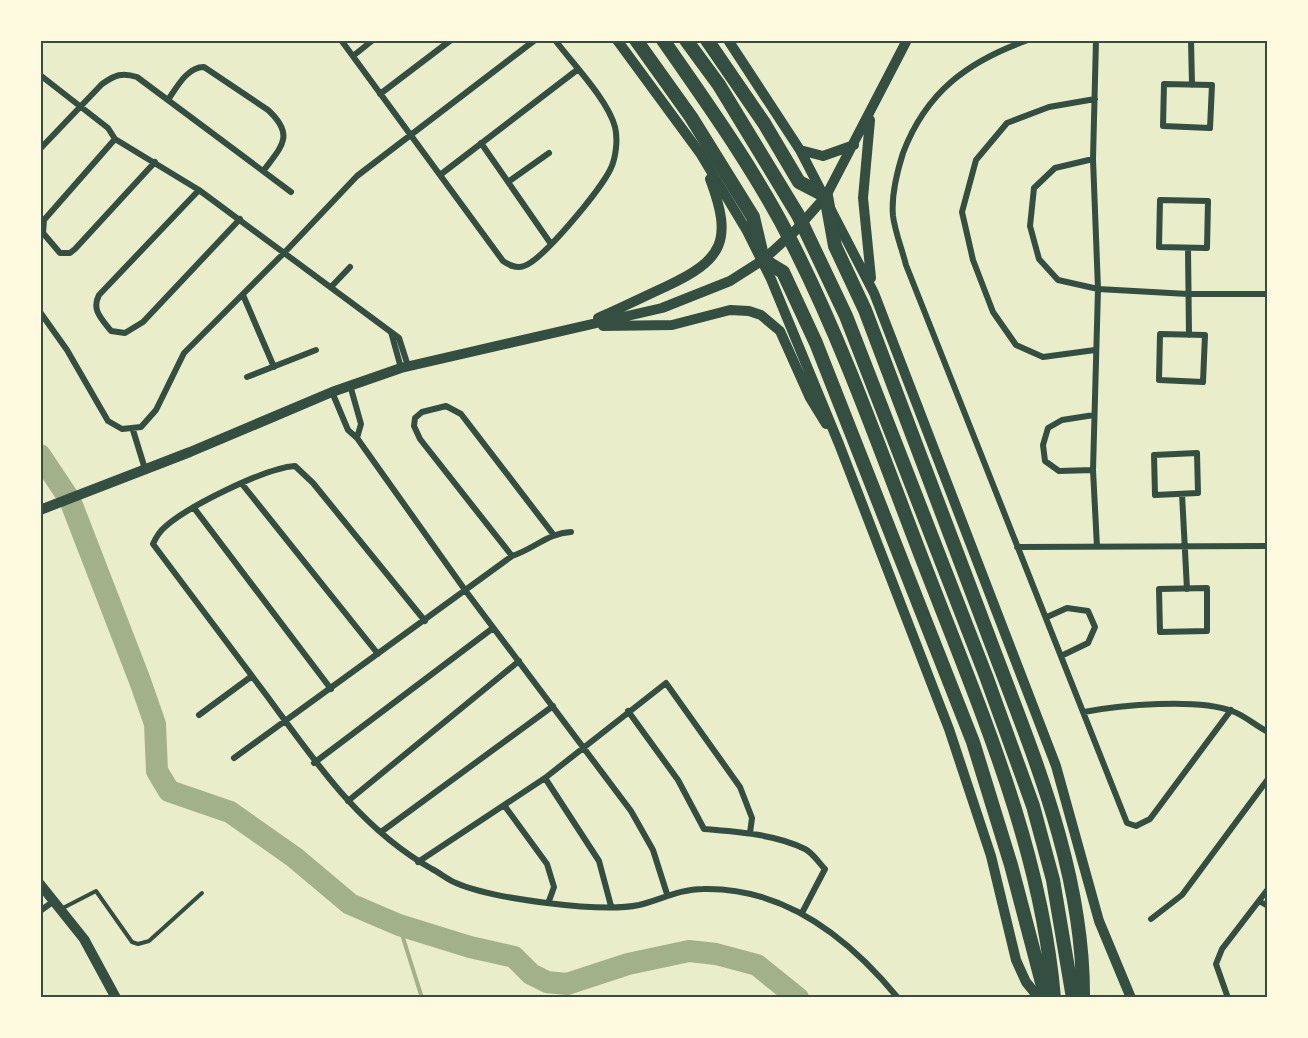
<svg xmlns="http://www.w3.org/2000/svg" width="1308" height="1038" viewBox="0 0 1308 1038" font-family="Spectral,serif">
<rect width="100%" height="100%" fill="#e9edc9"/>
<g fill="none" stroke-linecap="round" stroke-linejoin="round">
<path stroke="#a3b18a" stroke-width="4" d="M 399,925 L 422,998"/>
<path stroke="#a3b18a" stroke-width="22" d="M 40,455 L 70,500 L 140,681 L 155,724 L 157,771 L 169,791 L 230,812 L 294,857 L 350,904 L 399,925 L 470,947 L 514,957 L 531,974 L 547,982 L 567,984 L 628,964 L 689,951 L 716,954 L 757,965 L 798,998"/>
<path stroke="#344e41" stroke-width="4" d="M 61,909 L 96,891 L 132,942 L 138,944 L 149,941 L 202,893"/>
<path stroke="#344e41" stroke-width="6" d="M 341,40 L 503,261 C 509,265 516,269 524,266 C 543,260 602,188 611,168 C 616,157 618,139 615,127 C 608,100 573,64 555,40
M 1028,40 C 968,61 926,92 903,153 C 897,172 891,195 893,216 C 895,232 902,249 906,265 L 1127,823 L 1136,826 L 1150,819 L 1231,710
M 1096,40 L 1093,159 L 1098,289 L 1093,470 L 1097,547
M 1191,40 L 1192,85
M 353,56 L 373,40
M 40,75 L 108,128 L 115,139 L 199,190 L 391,332 L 399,338 L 408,366
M 1164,84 L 1212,85 L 1210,128 L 1163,126 Z
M 380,94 L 451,40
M 168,100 C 177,87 187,67 204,67 L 268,110 C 295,135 282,146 264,170
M 115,139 L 44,220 L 43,233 L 60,253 L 70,253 L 75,249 L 155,162
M 481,143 L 551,244
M 40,149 L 102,84 C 115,75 122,72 137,77 L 291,192
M 1093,159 L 1055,168 L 1034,188 L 1030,226 L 1039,259 L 1058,280 L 1098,289 L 1188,294 L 1268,294
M 440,175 L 577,70
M 508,182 L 549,153
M 199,190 L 99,295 C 91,310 102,319 111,331 L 125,333 L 143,322 L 240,219
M 1160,200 L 1208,201 L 1207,248 L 1159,247 Z
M 1188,248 L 1189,335
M 332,286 L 350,267
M 243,295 L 274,367
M 40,312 L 67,350 L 108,421 L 122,429 L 141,427 L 156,410 L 184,353 L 285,252 L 357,176 L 535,40
M 391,332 L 401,368
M 1160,334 L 1205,335 L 1203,382 L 1159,380 Z
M 1095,350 L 1043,357 L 1016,345 L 993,312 L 973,260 L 962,212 L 976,160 L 1007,123 L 1049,107 L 1095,99
M 247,377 L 316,350
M 350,385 L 361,424 L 357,438
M 332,392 L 348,430 L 357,438 L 465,590 L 631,811 L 653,850 L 667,894
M 133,430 L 145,469
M 1197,453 L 1198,493 L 1155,495 L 1154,455 Z
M 1093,470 L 1059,471 L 1045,461 L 1043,445 L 1048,428 L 1062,420 L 1094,415
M 242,484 L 378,654
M 1182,494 L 1187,589
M 194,508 L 331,689
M 1017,547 L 1268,546
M 512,556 L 420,439 L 414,426 L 415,418 L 422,412 L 446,406 L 461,414 L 553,534
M 1207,588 L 1207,631 L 1160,632 L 1159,589 Z
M 1047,617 L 1067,608 L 1088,611 L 1095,627 L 1088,643 L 1061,656
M 425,621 L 313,483 L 295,466 C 265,468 189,506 166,526 C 160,531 156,537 153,544 C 191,595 229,645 267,696 C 314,760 360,829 432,869 C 440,873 448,880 456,883 C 493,899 601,913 639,905 C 660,900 680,889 703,889 C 785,887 849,938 898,998
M 628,711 L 678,780 L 704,829 C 737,832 775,834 805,849 C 813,853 819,863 825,869 L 803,911
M 1084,712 C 1120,705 1197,698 1232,711 C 1244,715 1256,726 1268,732
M 199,715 L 252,676
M 234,758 L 512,556 C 534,549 548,533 571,532
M 314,763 L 493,628
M 545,778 L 599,861 L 611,906
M 348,801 L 519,661
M 504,805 L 547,864 L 554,887 L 549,901
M 381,832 L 553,706
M 418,862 L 545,778 L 666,683 L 740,787 L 752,818 L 750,833
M 1259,901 L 1268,906
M 40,911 L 54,901
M 1151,919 L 1182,895 L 1268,779
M 1228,998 L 1216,964 L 1222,949 L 1268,889"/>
<path stroke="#344e41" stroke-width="10" d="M 617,40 L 700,153 L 747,231 L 771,279 L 839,444 L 949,729 L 991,856 L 1016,960 L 1026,982 L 1039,998
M 728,40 L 800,150 L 874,293 L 1056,766 L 1099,921 L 1131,998
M 870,120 L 863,198 L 871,278
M 800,150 L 823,156 L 854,145
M 598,318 C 621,308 643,297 665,287 C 724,260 733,240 710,179
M 603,326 L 672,325 L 730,310 L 749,311 L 761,315 L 780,331 L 810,398 L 826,424
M 40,510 L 190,452 L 332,392 L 401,368 L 662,308 L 730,281 L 763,260 L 795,231 L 826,196 L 907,40
M 40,884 L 84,939 L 116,998"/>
<path stroke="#344e41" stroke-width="14" d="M 636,40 L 691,117 L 753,217 L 763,260 L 783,272 L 816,343 L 973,742 L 1011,865 L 1046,998
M 663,40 C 709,106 756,172 792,243 C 849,355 889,476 935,592 C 986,723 1042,856 1054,998
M 686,40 L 719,85 L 798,215 L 846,316 L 986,676 L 1033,806 L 1053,880 L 1073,998
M 707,40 L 764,123 L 799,182 L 826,196 L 835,246 L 865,310 C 905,418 946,525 987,632 C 1031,750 1084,869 1083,998"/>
</g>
<rect width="1308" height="1038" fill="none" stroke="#fefae0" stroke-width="84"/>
<rect x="42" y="42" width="1224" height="954" fill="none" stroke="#344e41" stroke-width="2"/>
</svg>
